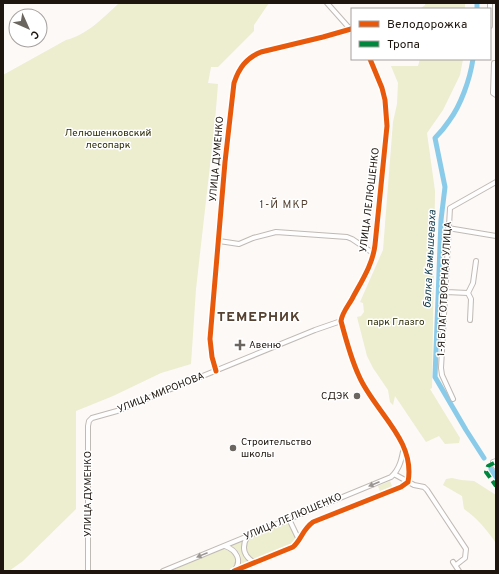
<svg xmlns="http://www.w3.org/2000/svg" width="499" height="574" viewBox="0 0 499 574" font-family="Overpass,sans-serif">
<rect width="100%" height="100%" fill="#fcf9f7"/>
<path fill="#ededcf" d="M 119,3 L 269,3 L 254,25 L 254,31 L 218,67 L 211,67 L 208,83 L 218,84 L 215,121 L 196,289 L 191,364 L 161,373 L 113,396 L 76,411 L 76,509 L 23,561 L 9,571 L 3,571 L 3,75 L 66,40 C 87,35 104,17 119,3 Z
M 425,3 L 465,3 L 465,9 L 420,9 L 425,5 Z
M 420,59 L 463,59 L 460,75 L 443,110 L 427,133 L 435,191 L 432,388 L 430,389 L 460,438 L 459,443 L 445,444 L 439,436 L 426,442 L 395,396 L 393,405 L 390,402 L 388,390 L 373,368 L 367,356 L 357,317 L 361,316 L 364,312 L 363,303 L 360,302 L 383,250 L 393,122 L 397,104 L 398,83 L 391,66 L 418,66 Z
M 452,478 L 461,480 L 474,481 L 496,495 L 496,543 C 487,530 477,518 464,509 L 462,496 L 443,485 L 446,479 Z
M 390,481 L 393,489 L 381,494 L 378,486 Z
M 287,522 L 291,525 L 296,540 L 293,546 L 256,561 C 247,556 244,546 249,537 Z
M 244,539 C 239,549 242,556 250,563 L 240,567 C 244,556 238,549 229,545 Z
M 223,548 L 227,548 L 235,554 L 237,563 L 234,568 L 229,571 L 167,571 Z"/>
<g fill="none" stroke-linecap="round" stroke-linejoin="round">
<path stroke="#8acbe9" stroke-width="5" d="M 477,3 L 477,9
M 473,59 C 470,79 461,105 449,121 C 445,127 440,133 435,138 L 445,187 L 441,220 L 435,377 L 466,430 L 484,458
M 491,469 L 496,477"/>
<defs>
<path id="minor" d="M 327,3 L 351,30
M 490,3 L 490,26
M 496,63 L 494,63 L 493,93 L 496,95
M 448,228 L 496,236
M 219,241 L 239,244 L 253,238 L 276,232 L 347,237 L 352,239 L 373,253
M 446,292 L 468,293
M 470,320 L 471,299 L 468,293 L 473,283 L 476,261
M 216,371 L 212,357 L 210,339 L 225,162 L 234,83 C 239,68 246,58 261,52 L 323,37 L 351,29
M 453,399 L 442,375 L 441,368 L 450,208 L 496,182
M 496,461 L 493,462 L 496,467
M 394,474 L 414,485 L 424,487 L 427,490 L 466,549 L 465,558 L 456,565
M 289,519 L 299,540
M 247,537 C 241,548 244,557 255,563
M 225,546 C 236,550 243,560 234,571
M 453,562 L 459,571
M 88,571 L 88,426 L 89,421 L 92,418 L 117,411 L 315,330 L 341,321
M 163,571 L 391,477 C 400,469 402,458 404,446
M 234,571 L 293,547 C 302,539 302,530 313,522 L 401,487 L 408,482 C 416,440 374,411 359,376 C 351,359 346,340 341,321 C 342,313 348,306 352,299 C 361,282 373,264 375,245 L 387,126 L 385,100 L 382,88 L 370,59"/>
</defs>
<use href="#minor" stroke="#c0bab5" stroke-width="6"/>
<use href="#minor" stroke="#fffefe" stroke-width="4"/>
<path stroke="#00873e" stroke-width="4" stroke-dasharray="8 4" stroke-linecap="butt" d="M 494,463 L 488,466 L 486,472 L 496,486"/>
<defs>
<path id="cycleway" d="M 216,371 L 212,357 L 210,339 L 225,162 L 234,83 C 239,68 246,58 261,52 L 323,37 L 351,29
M 234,571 L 293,547 C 302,539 302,530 313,522 L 401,487 L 408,482 C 416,440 374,411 359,376 C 351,359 346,340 341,321 C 342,313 348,306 352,299 C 361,282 373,264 375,245 L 387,126 L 385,100 L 382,88 L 370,59"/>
</defs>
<use href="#cycleway" stroke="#fff" stroke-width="8"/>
<use href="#cycleway" stroke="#e8590c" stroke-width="5"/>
</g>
<defs><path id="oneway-solid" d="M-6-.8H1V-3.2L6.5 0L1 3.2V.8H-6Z"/></defs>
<g fill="#999592">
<use href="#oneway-solid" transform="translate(374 484) rotate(157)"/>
<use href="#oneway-solid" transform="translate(202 555) rotate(158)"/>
</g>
<g fill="#6b6560" stroke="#fff" stroke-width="1.5">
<path d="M238 339h4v4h4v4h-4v4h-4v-4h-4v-4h4z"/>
<circle cx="357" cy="396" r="4"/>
<circle cx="233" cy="448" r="4"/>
</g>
<g text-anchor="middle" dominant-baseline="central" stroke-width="3" stroke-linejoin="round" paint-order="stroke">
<g font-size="10" fill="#2c2c06" stroke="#fff">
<text x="108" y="133">Лелюшенковский<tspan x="108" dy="12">лесопарк</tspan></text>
<text x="396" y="322">парк Глазго</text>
</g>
<g font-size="10" fill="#1d150e" stroke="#fff">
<text transform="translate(217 159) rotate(-85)">УЛИЦА ДУМЕНКО</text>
<text transform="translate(370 200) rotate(-83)">УЛИЦА ЛЕЛЮШЕНКО</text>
<text transform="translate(445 289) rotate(-87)">1-Я БЛАГОТВОРНАЯ УЛИЦА</text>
<text transform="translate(161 393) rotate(-22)">УЛИЦА МИРОНОВА</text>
<text transform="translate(88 494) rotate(-90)">УЛИЦА ДУМЕНКО</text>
<text transform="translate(293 517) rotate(-23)">УЛИЦА ЛЕЛЮШЕНКО</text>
</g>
<g font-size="10" fill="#1d150e" stroke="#fff" text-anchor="start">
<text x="249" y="345">Авеню</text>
<text x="349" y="396" text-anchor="end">СДЭК</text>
<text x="241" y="442">Строительство<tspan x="241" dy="12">школы</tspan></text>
</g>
<g font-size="11" letter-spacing="1" fill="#554131" stroke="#fff">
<text x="284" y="205">1-Й МКР</text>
</g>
<g font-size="11" font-style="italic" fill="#0e384b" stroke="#fff">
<text transform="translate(430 259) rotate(-87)">балка Камышеваха</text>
</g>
<g font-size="14" font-weight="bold" letter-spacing="1" fill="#554131" stroke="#fff">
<text x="259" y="317">ТЕМЕРНИК</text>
</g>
</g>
<rect width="499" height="574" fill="none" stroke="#1d150e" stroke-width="8"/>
<rect x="351" y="8" width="140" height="52" fill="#ffffff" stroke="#a5a19f"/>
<rect x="359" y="21" width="20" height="6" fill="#e8590c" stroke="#a5a19f"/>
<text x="387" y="28" font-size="12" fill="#1d150e">Велодорожка</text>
<rect x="359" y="41" width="20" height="6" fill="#00873e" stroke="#a5a19f"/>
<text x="387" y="48" font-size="12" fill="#1d150e">Тропа</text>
<g transform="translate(28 28) rotate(135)"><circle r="19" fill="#ffffff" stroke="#a5a19f"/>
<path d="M0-3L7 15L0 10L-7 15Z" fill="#6b6560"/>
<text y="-6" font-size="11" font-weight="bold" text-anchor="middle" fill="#1d150e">С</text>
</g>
</svg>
